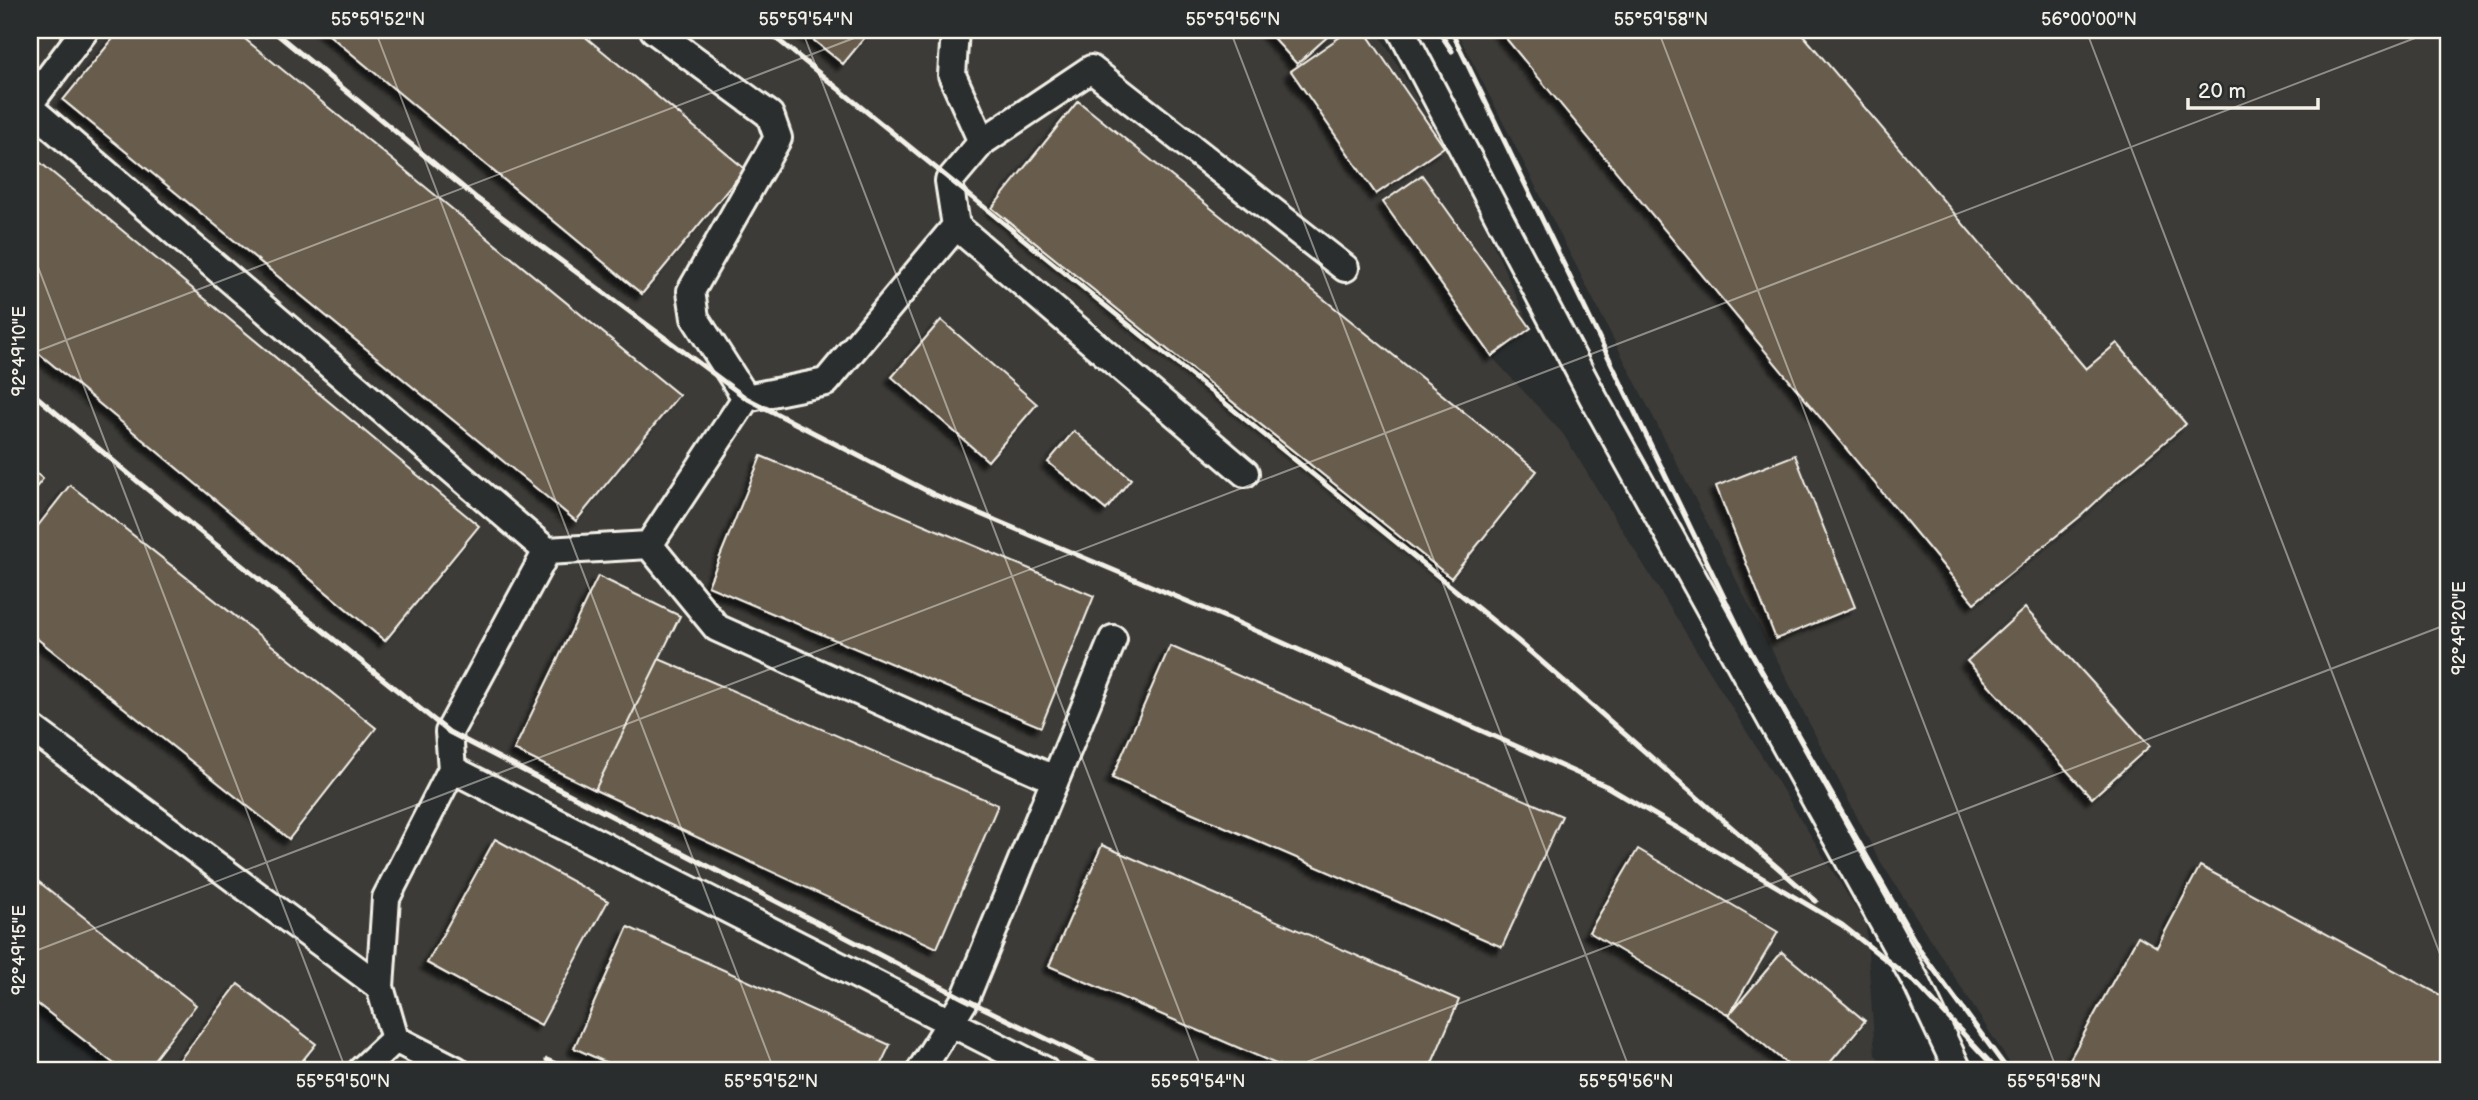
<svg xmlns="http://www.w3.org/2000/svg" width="2478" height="1100" viewBox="0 0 2478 1100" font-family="'Balsamiq Sans',sans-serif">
<defs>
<filter id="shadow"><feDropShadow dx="-6" dy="6" stdDeviation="2" flood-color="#0009"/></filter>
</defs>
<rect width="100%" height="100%" fill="#2a2d2e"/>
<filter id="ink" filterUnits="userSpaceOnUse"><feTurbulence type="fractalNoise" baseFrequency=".0143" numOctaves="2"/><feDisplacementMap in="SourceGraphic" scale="14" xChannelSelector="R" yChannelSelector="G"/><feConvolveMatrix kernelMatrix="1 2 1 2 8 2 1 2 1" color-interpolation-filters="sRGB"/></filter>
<g filter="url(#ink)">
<path fill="#3c3b38" d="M 30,30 L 1377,30 L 1463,178 L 1531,328 L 1492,357 L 1563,434 L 1866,925 L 1875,1055 L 1890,1070 L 122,1070 L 30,998 Z
M 1456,30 L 2448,30 L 2448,1070 L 2014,1070 L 1877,856 Z"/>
<path fill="#675d4e" stroke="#f4f1e8" stroke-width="2" filter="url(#shadow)" d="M 120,30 L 234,30 L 679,395 L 576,521 L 63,100 Z
M 323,30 L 577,30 L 745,169 L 642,294 Z
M 801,30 L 871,30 L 843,64 Z
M 1266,30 L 1335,30 L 1297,64 Z
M 1350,30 L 1364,30 L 1444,147 L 1376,194 L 1291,71 Z
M 1499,30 L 1799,30 L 2086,369 L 2117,343 L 2186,424 L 2116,483 L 2082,515 L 1974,603 Z
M 1078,101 L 1537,471 L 1451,578 L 992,208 Z
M 30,154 L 479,526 L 385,641 L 30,346 Z
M 1422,175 L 1531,328 L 1492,356 L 1383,202 Z
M 941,320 L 1037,404 L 988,461 L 892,377 Z
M 1074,431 L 1131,479 L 1106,510 L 1048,462 Z
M 1795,455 L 1855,607 L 1776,639 L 1716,486 Z
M 761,456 L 1094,596 L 1041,727 L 708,586 Z
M 30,468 L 43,479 L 30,495 Z
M 70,485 L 376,728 L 289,839 L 30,633 L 30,536 Z
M 598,576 L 680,616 L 595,790 L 514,750 Z
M 2025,608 L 2150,746 L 2092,798 L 1967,661 Z
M 1170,646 L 1562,816 L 1502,947 L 1112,778 Z
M 659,659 L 998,805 L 937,948 L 595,790 Z
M 495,839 L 608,901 L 541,1025 L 427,963 Z
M 1102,845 L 1459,1000 L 1429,1070 L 1290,1070 L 1049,966 Z
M 1638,849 L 1778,932 L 1729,1015 L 1589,932 Z
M 2200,866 L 2448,999 L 2448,1070 L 2064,1070 L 2138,936 L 2157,947 Z
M 30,875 L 196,1005 L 146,1070 L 122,1070 L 30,998 Z
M 628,927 L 890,1045 L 878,1070 L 623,1070 L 574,1048 Z
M 1782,952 L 1865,1021 L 1824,1070 L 1794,1070 L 1729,1015 Z
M 238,984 L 316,1044 L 295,1070 L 172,1070 Z"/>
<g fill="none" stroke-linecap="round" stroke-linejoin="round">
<defs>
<path id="service" d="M 654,30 L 770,115 L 778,138 L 691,291 L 695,318 L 746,398
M 955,30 L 952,75 L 982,142
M 1401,30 L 1594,399 L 1918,985 L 1958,1070
M 30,103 L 85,30
M 30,108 L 547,551
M 956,226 L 1245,473
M 649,545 L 717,628 L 1054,779
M 30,727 L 380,987
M 452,769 L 1044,1070
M 395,1039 L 456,1070
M 362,1070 L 395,1039 L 380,987 L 386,898 L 452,769 L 449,732 L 547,551 L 649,545 L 746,398 L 826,382 L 956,226 L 949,181 L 982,142 L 1091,69 L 1345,268
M 921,1070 L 965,999 L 1113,639"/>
</defs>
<use href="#service" stroke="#f4f1e8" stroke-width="32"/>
<use href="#service" stroke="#2a2d2e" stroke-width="26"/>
<path stroke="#f4f1e8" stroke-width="5" d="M 272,30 L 475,197 L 746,398 L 933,494 L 1227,618 L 1606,786 L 1842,925 L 1918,985 L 1997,1070
M 766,30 L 1518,641 L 1816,901
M 1438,30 L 1452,51
M 1451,30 L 1747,645 L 1921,952 L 2004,1065
M 30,391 L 142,485 L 449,732 L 965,999 L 1111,1070
M 547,1060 L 570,1070"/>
</g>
</g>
<path fill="none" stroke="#f4f1e8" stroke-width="2" stroke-opacity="0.45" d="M 375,30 L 774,1070M 802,30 L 1202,1070M 1230,30 L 1630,1070M 1658,30 L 2057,1070M 2086,30 L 2448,975M 30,246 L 346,1070M 30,354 L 875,30M 30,953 L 2436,30M 1286,1070 L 2448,624"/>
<rect width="2478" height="1100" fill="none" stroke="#2a2d2e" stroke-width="77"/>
<path d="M2188 98v10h130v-10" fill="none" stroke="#f4f1e8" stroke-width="3.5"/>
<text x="2198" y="98" font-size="21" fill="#f4f1e8" stroke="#2a2d2e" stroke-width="5" paint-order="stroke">20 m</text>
<rect x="38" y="38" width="2402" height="1024" fill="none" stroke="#f4f1e8" stroke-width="2.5"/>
<g font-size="18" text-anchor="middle" fill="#f4f1e8">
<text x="378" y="25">55°59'52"N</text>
<text x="806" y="25">55°59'54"N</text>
<text x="1233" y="25">55°59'56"N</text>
<text x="1661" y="25">55°59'58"N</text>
<text x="2089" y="25">56°00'00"N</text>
<text transform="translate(19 351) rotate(-90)" y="6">92°49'10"E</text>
<text transform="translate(2459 628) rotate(-90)" y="6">92°49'20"E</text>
<text transform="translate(19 950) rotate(-90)" y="6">92°49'15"E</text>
<text x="343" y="1087">55°59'50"N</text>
<text x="771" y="1087">55°59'52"N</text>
<text x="1198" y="1087">55°59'54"N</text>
<text x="1626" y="1087">55°59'56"N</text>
<text x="2054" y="1087">55°59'58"N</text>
</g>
</svg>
